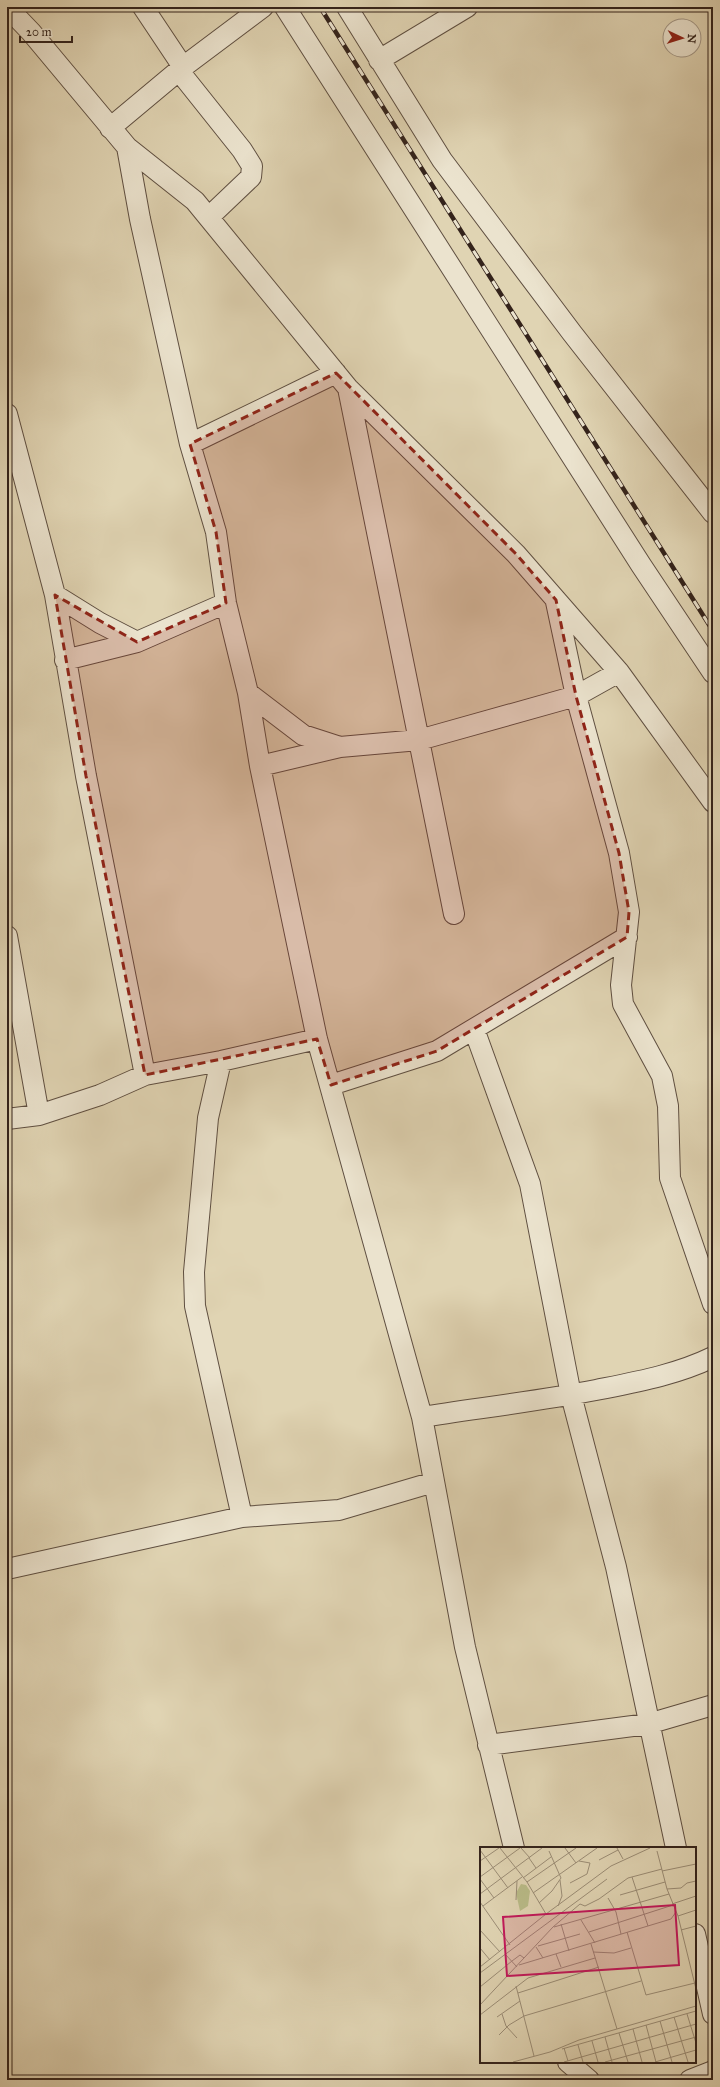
<svg xmlns="http://www.w3.org/2000/svg" width="720" height="2087" viewBox="0 0 720 2087" font-family="'IM FELL Great Primer',serif">
<rect width="100%" height="100%" fill="#e0d4b3"/>
<filter id="stains"><feTurbulence type="fractalNoise" baseFrequency=".005" numOctaves="4"/><feColorMatrix values="0 0 0 0 .2 0 0 0 0 .09 0 0 0 0 .02 0 0 0 .5 -.17"/></filter>
<radialGradient id="worn" r=".72"><stop offset=".6" stop-color="#630" stop-opacity="0"/><stop offset="1" stop-color="#630" stop-opacity=".3"/></radialGradient>
<g fill="none" stroke-linecap="round" stroke-linejoin="round">
<defs>
<path id="street" d="M 7,7 L 31,32 L 127,147 L 195,201 L 348,388 L 516,554 L 619,672 L 713,802
M 143,7 L 183,67
M 285,7 L 641,565 L 713,673
M 347,7 L 442,160 L 572,333 L 713,513
M 379,60 L 467,7
M 179,71 L 242,150 L 252,166 L 251,177 L 209,217
M 110,128 L 183,67 L 263,7
M 127,147 L 140,219 L 190,444 L 216,532 L 226,603 L 248,693 L 260,766 L 317,1039 L 422,1417 L 465,1647 L 514,1848
M 348,388 L 454,914
M 7,414 L 55,595 L 86,776 L 145,1075
M 190,444 L 336,373
M 55,595 L 100,623 L 137,642
M 556,602 L 576,696 L 619,853 L 629,912 L 621,985 L 623,1004 L 662,1076 L 668,1106 L 670,1178 L 713,1304
M 65,660 L 137,642 L 226,603
M 248,693 L 303,735 L 340,747
M 260,766 L 340,747 L 419,740 L 576,696 L 619,672
M 7,936 L 39,1115
M 474,1029 L 530,1184 L 571,1395 L 616,1567 L 676,1848
M 221,1061 L 208,1118 L 194,1272 L 195,1306 L 242,1517
M 331,1085 L 437,1051 L 627,937
M 7,1119 L 39,1115 L 100,1095 L 145,1075 L 221,1061 L 317,1039
M 422,1417 C 480,1408 539,1401 596,1390 C 636,1382 676,1375 713,1357
M 7,1569 L 242,1517 L 339,1510 L 434,1482
M 488,1745 L 648,1724 L 713,1705
M 695,1934 L 713,2014
M 568,2062 L 589,2080
M 690,2080 L 713,2071"/>
</defs>
<use href="#street" stroke="#5f4f41" stroke-width="22"/>
<use href="#street" stroke="#ebe3ce" stroke-width="20"/>
<defs>
<path id="rail" d="M 320,7 L 713,631"/>
</defs>
<use href="#rail" stroke="#34231b" stroke-width="4.5"/>
<use href="#rail" stroke="#ebe3ce" stroke-width="3" stroke-dasharray="9" stroke-linecap="butt"/>
</g>
<path fill="#8f2418" fill-opacity="0.2" stroke="#8f2418" stroke-width="3" stroke-dasharray="8 5" stroke-linejoin="round" d="M 336,373 L 516,554 L 556,600 L 576,696 L 619,853 L 629,912 L 627,937 L 437,1051 L 331,1085 L 317,1039 L 145,1075 L 86,776 L 55,595 L 137,642 L 226,603 L 216,532 L 190,444 Z"/>
<g transform="translate(480 1847)">
<rect width="216" height="216" fill="#e0d4b3"/>
<path d="M 41,37 L 46,38 L 50,44 L 48,59 L 40,64 L 36,46 Z" fill="#b9bb88"/>
<path fill="none" stroke="#9b8d76" stroke-width="1" d="M 41,1 L 50,11M 85,1 L 96,16M 137,1 L 143,12M 0,3 L 28,41M 177,4 L 187,42 L 198,69 L 216,142M 49,11 L 56,21M 119,13 L 138,3M 0,14 L 19,1M 182,24 L 216,17M 0,30 L 40,1M 152,30 L 168,79M 43,31 L 71,10M 0,32 L 14,51M 47,35 L 96,1M 90,36 L 107,27 L 110,16 L 99,14M 187,42 L 201,41 L 207,36 L 216,34M 53,46 L 117,1M 0,47 L 62,1M 140,48 L 185,35M 128,51 L 136,65 L 141,87M 36,53 L 37,34M 0,55 L 30,98M 59,56 L 72,44 L 81,31 L 69,4M 192,57 L 216,49M 3,59 L 42,30M 78,59 L 82,49 L 80,33M 66,67 L 131,19 L 170,1M 198,69 L 216,63M 101,73 L 115,96M 81,77 L 89,104M 74,80 L 189,47M 0,83 L 20,105M 201,83 L 216,79M 109,85 L 193,58M 147,85 L 166,148 L 215,136M 111,97 L 137,182M 58,99 L 100,87M 56,100 L 63,111M 0,101 L 10,113M 113,105 L 134,106 L 151,101M 25,107 L 37,120M 76,107 L 81,120M 32,114 L 40,108 L 44,111M 39,118 L 191,72 L 196,65M 0,120 L 66,67 L 47,35 L 20,1M 0,126 L 127,32M 36,139 L 54,209M 0,140 L 32,114M 38,146 L 119,120M 0,158 L 73,80 L 100,57 L 105,59 L 119,52 L 148,31 L 182,22M 22,167 L 26,179 L 37,191M 207,167 L 216,196M 0,168 L 48,131 L 115,111M 17,170 L 40,154M 194,170 L 208,215M 180,174 L 192,215M 166,178 L 176,215M 153,182 L 162,215M 139,186 L 148,215M 19,188 L 29,178 L 44,169 L 161,134M 125,190 L 132,215M 112,194 L 118,215M 98,198 L 103,215M 84,201 L 88,214M 82,202 L 216,164M 33,215 L 70,205 L 99,193 L 216,159M 84,215 L 216,177M 125,215 L 216,190M 175,215 L 216,203"/>
<path fill="#c2185b" fill-opacity="0.15" stroke="#c2185b" stroke-width="2" d="M 195,58 L 199,118 L 27,129 L 23,70 Z"/>
<rect width="216" height="216" fill="none" stroke="#34231b" stroke-width="2"/>
</g>
<rect width="720" height="2087" fill="none" stroke="#e0d4b3" stroke-width="24"/>
<rect x="8" y="8" width="704" height="2071" fill="none" stroke="#34231b" stroke-width="2"/>
<rect x="12" y="12" width="696" height="2063" fill="none" stroke="#34231b"/>
<g transform="translate(682 38) rotate(94)"><circle r="19" fill="#ebe3ce" stroke="#a29686"/>
<path d="M0-3L7 15L0 10L-7 15Z" fill="#8f2418"/>
<text y="-6" font-size="11" font-weight="bold" text-anchor="middle" fill="#34231b">N</text>
</g>
<path d="M20 36v6h52v-6" fill="none" stroke="#34231b" stroke-width="2"/>
<text x="26" y="36" font-size="12" fill="#34231b" stroke="#ebe3ce" stroke-width="3" paint-order="stroke">20 m</text>
<rect width="100%" height="100%" filter="url(#stains)"/>
<rect width="100%" height="100%" fill="url(#worn)"/>
</svg>
